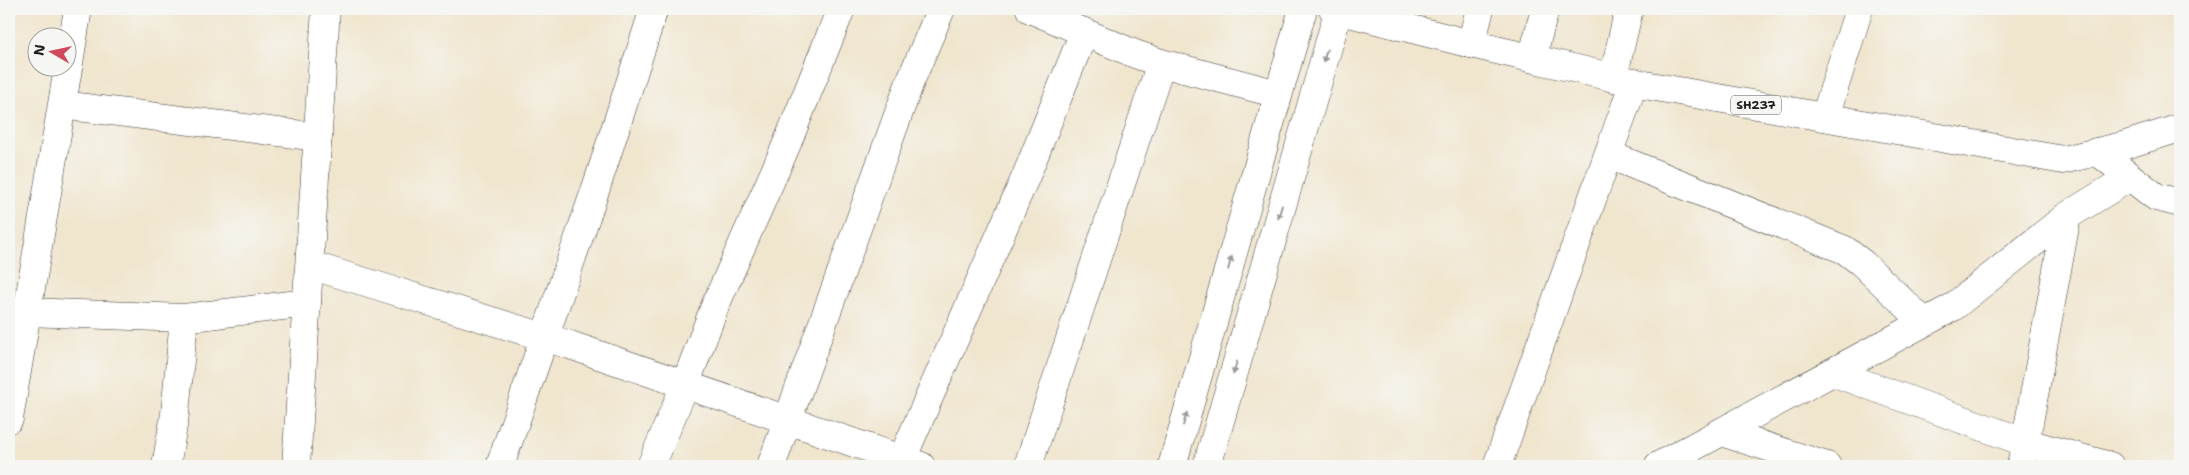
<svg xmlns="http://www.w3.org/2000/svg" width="2189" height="475" viewBox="0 0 2189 475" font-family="'Shantell Sans',sans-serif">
<rect width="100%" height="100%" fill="#f6f6f2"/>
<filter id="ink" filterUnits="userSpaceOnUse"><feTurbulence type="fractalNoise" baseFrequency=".02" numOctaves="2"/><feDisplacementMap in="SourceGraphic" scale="10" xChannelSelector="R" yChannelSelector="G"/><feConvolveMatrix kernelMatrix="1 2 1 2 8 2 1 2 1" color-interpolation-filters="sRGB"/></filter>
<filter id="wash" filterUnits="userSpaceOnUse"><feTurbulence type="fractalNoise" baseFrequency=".0096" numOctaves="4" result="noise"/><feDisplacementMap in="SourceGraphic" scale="20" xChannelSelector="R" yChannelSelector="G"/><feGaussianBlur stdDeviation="1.12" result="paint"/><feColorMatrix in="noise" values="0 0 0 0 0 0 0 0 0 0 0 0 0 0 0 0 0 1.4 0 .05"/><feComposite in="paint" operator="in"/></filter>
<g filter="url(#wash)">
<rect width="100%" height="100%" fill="#f0e5cd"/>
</g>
<g filter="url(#ink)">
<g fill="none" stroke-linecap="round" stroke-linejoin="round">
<defs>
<path id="street" d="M 1471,44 L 1480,9
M 1532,58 L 1545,9
M 1613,78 L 1629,9
M 62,105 L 318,137
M 1825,117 L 1859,9
M 2098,152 L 2156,197 L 2180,203
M 1609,155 L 1845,250 L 1862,263 L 1924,322
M 310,265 L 570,345 L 921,466
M 27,312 L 184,318 L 307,303
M 1832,372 L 2027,443 L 2110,466
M 9,419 L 78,9
M 1721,432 L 1827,466
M 166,466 L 175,414 L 184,318
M 500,466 L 597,185 L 654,9
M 651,466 L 685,385 L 715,306 L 786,146 L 841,9
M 771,466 L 910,82 L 941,9
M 899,466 L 1026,176 L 1084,32
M 1028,466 L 1161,63
M 1497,466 L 1634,82
M 1658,466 L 1953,307 L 2067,216 L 2130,177
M 2021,466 L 2067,216"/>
<path id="secondary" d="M 1030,9 L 1135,54 L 1161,63 L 1278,94
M 296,466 L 326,9"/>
<path id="primary" d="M 1333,9 L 1471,44 L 1645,85 L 2063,160 L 2122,146 L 2180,128
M 1172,466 L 1303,9
M 1207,466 L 1339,9"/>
</defs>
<use href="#street" stroke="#3c3a37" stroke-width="29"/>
<use href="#secondary" stroke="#3c3a37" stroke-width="29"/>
<use href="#primary" stroke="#3c3a37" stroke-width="29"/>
<use href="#street" stroke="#fff" stroke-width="28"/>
<use href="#secondary" stroke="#fff" stroke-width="28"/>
<use href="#primary" stroke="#fff" stroke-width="28"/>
</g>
<defs><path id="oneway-solid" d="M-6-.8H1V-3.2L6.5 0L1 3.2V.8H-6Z" transform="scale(1.25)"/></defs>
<g fill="#999">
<use href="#oneway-solid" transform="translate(1325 56) rotate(106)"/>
<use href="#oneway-solid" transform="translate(1280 212) rotate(106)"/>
<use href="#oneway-solid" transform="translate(1230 263) rotate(-74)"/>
<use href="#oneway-solid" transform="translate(1235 368) rotate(106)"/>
<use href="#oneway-solid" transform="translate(1185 419) rotate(-74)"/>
</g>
</g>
<g text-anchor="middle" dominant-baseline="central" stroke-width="4" stroke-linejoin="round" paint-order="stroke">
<rect fill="#f6f6f2" stroke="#5d5d5c" stroke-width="1" x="1731" y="95.5" width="50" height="19" rx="4"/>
<g font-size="12" font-weight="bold" fill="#1c1c1c">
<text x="1756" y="105">SH237</text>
</g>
</g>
<rect width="2189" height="475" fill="none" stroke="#f6f6f2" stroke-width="30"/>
<g transform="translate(52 52) rotate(279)"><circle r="24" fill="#f6f6f2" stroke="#9f9f9c"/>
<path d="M0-4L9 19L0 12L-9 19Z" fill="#d1495b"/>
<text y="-8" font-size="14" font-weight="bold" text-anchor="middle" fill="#1c1c1c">N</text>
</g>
</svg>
